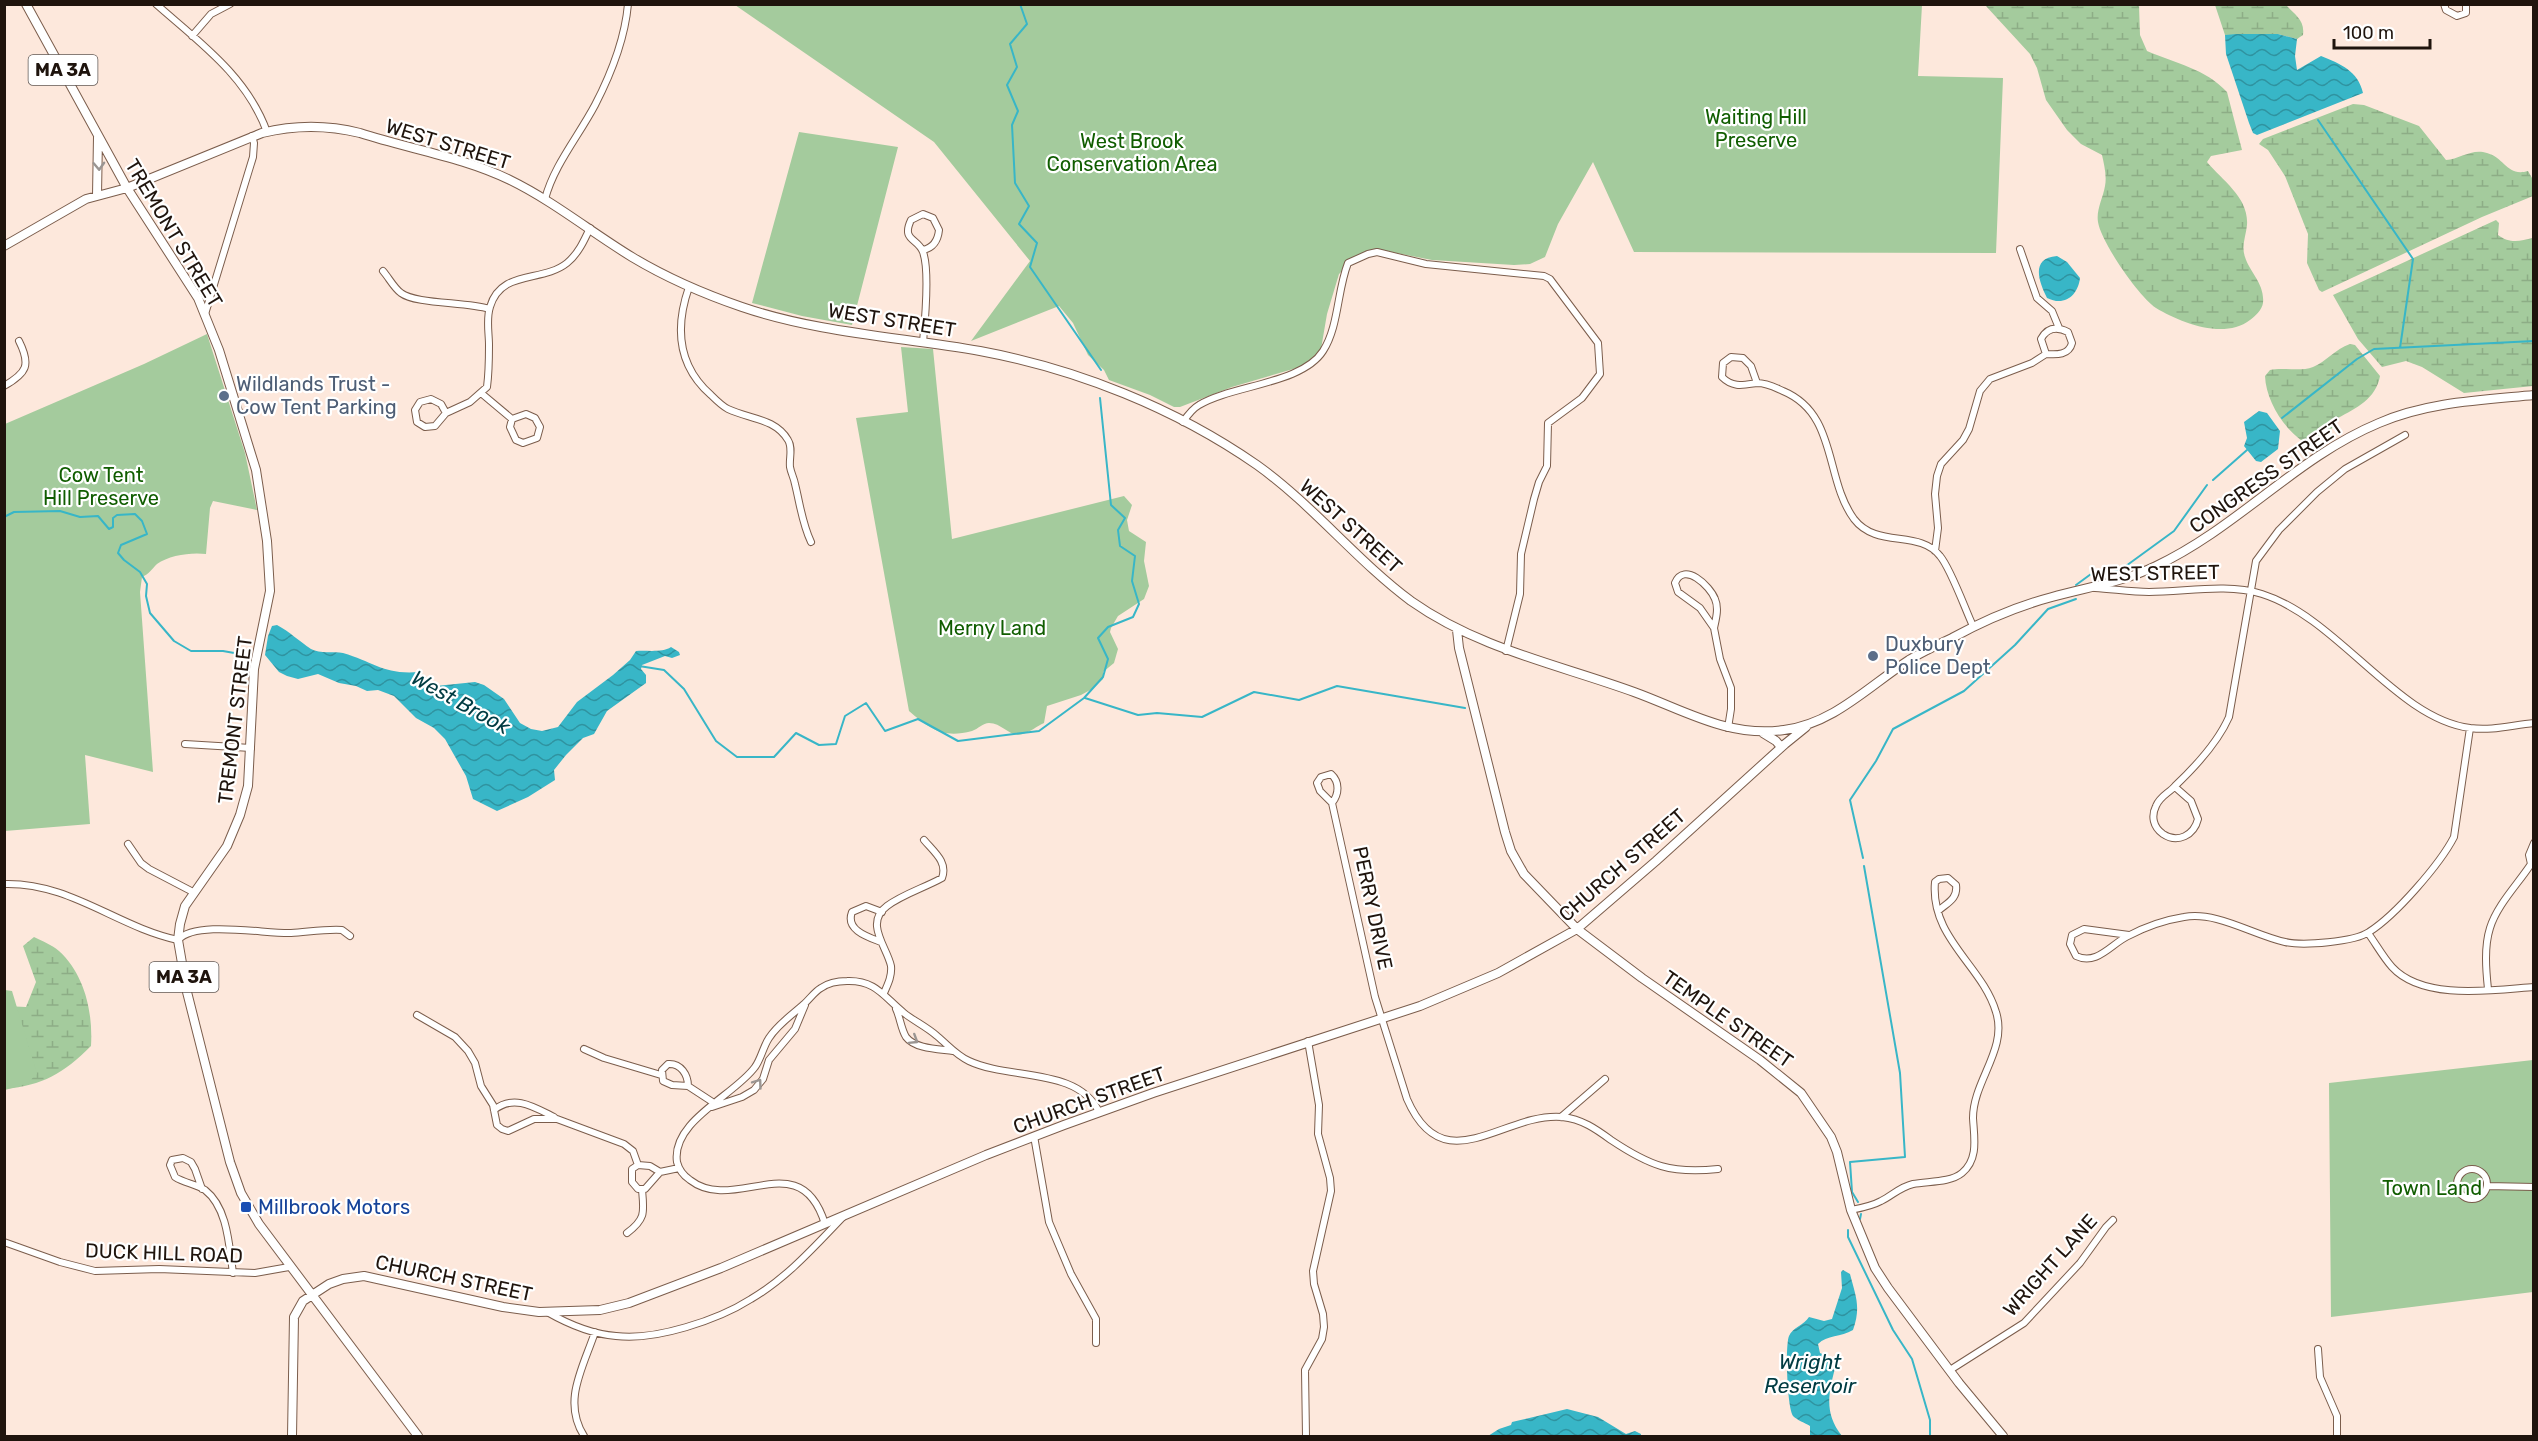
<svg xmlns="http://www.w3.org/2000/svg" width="2538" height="1441" viewBox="0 0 2538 1441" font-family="Rubik,sans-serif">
<defs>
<pattern id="wetland-marsh" width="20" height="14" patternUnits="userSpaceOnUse" patternTransform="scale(1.5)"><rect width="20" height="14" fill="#a4cb9d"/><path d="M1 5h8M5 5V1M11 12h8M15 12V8" fill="none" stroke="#8dad86"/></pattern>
<pattern id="water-waves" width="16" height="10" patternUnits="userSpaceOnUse" patternTransform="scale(1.5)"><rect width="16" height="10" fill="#38b6c7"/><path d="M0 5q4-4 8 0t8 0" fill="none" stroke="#2f93a0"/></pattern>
</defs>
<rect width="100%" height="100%" fill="#fde8dc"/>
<path fill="url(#wetland-marsh)" d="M 1985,5 L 2139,5 L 2140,35 L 2147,51 C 2175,63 2206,69 2227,92 L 2242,150 L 2211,156 L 2207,162 C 2223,181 2249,198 2247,225 C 2246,236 2241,246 2245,257 C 2250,273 2265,284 2263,303 C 2262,310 2255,316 2250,320 C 2224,340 2181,323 2156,308 C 2139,297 2101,242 2098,222 C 2096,210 2103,198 2105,186 C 2107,176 2104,164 2102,155 L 2081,144 L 2067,130 L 2046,100 L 2037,68 L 2030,54 Z
M 2215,5 L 2286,5 C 2295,15 2305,20 2303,35 L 2297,39 L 2278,34 L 2225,35 Z
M 2353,104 L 2364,105 L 2419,126 L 2446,160 C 2460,159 2472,148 2487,153 C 2505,158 2507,177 2528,171 L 2532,178 L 2533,196 L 2482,217 L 2322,292 L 2319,290 L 2307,263 L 2308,234 L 2285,176 L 2268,150 L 2259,144 L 2263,139 Z
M 2496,220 L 2499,223 L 2498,235 C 2510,244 2520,241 2533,238 L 2533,386 L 2464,393 L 2422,367 L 2406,361 L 2382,367 L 2358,339 L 2333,295 Z
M 2350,344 L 2355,345 L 2380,376 C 2376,399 2356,408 2338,418 L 2335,426 L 2309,445 C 2286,433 2266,402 2265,376 L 2270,370 C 2283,367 2300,372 2313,367 C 2326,362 2335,349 2350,344 Z
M 34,937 C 42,941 52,945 59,951 C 85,975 93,1012 91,1046 C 63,1074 43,1085 5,1089 L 5,1006 L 26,1007 L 36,982 L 23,946 Z"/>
<path fill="#a4cb9d" d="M 735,5 L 1922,5 L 1918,76 L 2003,78 L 1996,253 L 1634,252 L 1593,162 L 1558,224 L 1545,257 L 1530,264 L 1514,265 L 1432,260 L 1386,251 L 1376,252 L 1345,268 L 1339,274 L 1327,314 L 1321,349 L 1315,358 L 1300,367 L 1232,387 L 1180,407 L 1174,407 L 1150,395 L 1109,380 L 1104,370 L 1088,355 L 1073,323 L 1059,306 L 971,341 L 1030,261 L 934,142 Z
M 799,132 L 898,147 L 852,325 L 802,316 L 752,303 Z
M 207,334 L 245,453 L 257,510 L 213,501 L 210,508 L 206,554 C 192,552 169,555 157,564 C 152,569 149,574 142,577 L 140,592 L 153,772 L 85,755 L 90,824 L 5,831 L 5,424 L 144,364 Z
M 901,347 L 933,349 L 952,539 L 1124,496 L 1132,505 L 1127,520 L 1129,531 L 1146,542 L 1144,561 L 1149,586 L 1144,599 L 1118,616 L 1111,628 L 1110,632 L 1118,649 L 1114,663 L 1103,672 L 1103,679 L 1092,689 L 1081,695 L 1047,706 L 1044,723 C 1037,726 1030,732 1023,734 C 1009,738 1003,723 989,723 C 983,723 978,729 972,731 C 943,739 930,729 909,711 L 856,418 L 908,412 Z
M 5,990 L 12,991 L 37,1074 L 26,1084 L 5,1090 Z
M 2533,1060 L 2533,1292 L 2331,1317 L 2329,1083 Z"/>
<path fill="url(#water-waves)" d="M 2236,34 L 2278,34 L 2297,39 L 2295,56 L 2297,70 L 2321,56 C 2341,64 2358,71 2363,93 L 2257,135 L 2253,133 L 2249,123 L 2226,54 L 2225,35 Z
M 2057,256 L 2067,262 L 2080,278 C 2078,295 2065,307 2047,298 C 2039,282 2030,258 2057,256 Z
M 2259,411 L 2267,413 L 2280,431 L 2278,449 L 2261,462 L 2256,461 L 2244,446 L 2247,438 L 2244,422 Z
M 277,625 C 290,632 299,641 311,649 C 320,654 334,651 343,653 C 374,662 384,675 419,672 L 436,686 L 475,682 L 484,685 L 504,699 L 520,723 L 531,729 L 542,731 L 558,727 L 577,702 L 613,675 L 630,660 L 636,651 C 647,650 662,653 671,647 L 679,652 L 680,655 L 672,658 L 665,656 L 642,665 L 641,669 L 646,675 L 646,683 L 607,711 L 594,734 L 583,738 L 566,755 L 554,770 L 555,780 L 528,797 L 497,811 L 473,799 L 466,776 L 445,739 L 434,728 L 416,718 L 394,696 L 378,690 L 367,691 L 356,686 L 339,683 L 318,674 L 298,679 L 287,676 L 279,672 L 265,655 L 268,636 L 272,626 Z
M 1843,1270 L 1850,1274 C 1856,1297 1861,1307 1853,1330 C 1841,1337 1827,1335 1818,1344 L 1820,1353 L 1833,1359 L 1836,1364 C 1829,1392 1823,1412 1842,1436 L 1810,1436 L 1810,1426 C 1805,1423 1797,1420 1793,1416 C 1787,1407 1785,1345 1789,1336 C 1792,1328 1804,1325 1809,1317 L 1824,1321 L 1832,1319 L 1842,1288 L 1841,1272 Z
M 1567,1409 L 1598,1417 L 1626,1434 L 1635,1431 L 1641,1434 L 1641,1436 L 1488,1436 L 1499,1429 L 1511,1425 L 1512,1422 Z"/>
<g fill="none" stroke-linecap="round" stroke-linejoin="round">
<path stroke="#38b6c7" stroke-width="2" d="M 1020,4 L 1027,24 L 1010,44 L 1017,67 L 1007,85 L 1018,111 L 1012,125 L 1015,183 L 1029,206 L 1019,224 L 1037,243 L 1030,267 L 1101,370
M 2318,120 L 2413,259 L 2400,348
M 2282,418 L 2357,359 L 2374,349 L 2534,341
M 2213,480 L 2247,450
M 4,517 L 14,512 L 60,511 L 80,517 L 98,516 L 109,529 L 113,527 L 113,518 L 117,515 L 135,514 L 142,521 L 147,534 L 121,545 L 118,553 L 124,560 L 140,572 L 147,584 L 146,596 L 150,613 L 174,641 L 191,651 L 223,651 L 251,656
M 2076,585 L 2091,574 L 2119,571 L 2174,531 L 2207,485
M 639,666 L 664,670 L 684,689 L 716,741 L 737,757 L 774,757 L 796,733 L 819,745 L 836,744 L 845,716 L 866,703 L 885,731 L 918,719 L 958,741 L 1039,731 L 1084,698 L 1103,677 L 1108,659 L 1098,638 L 1108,627 L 1133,617 L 1139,604 L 1132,581 L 1135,556 L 1120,546 L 1118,530 L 1125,518 L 1111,505 L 1100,398
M 1085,698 L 1138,715 L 1157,713 L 1202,717 L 1254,692 L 1299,700 L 1337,686 L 1465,708
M 1863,858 L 1850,800 L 1876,761 L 1893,729 L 1964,691 L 2015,645 L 2048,609 L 2076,599
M 1858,1202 L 1852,1192 L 1850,1162 L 1905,1157 L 1900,1073 L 1864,866
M 1860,1219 L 1861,1214
M 1848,1230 L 1848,1237 L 1893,1330 L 1912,1359 L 1930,1420 L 1930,1436"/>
<defs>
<path id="minor" d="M 156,4 C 199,42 247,76 267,132
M 2444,4 L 2446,10 L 2457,16 L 2466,13 L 2466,4
M 192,36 L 211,14 L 230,4
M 545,199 C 554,165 578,137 595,105 C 610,76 625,38 628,4
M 2020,249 L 2037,298 L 2052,311 L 2059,328
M 923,250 C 933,248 938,240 939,230 L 933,218 L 923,214 L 911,220 C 901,241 918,238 923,252 C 930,271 925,321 923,342
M 383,271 C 389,278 394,288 401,293 C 415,304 467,302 489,309
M 689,287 C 675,327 677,365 711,395 C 716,400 722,406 728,409 C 749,419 775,418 788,440 C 793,448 789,458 790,467 C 791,473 794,478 795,484 C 800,504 802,523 811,542
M 205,314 L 253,157 L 254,143 L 252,136
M 1757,383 C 1743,385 1733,388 1722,377 L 1723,363 L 1731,357 L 1743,358 L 1751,366 L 1757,383 C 1767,383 1774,387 1783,391 C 1838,414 1824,478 1854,519 C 1877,549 1919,529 1940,556 C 1951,569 1965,609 1973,626
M 4,386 C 27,373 31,365 19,341
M 481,393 L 512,419 L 526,414 L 535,418 L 540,427 L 537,438 L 523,443 L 516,440 L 510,427 L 512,419
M 446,413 L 435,426 L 425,427 L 417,422 L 415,410 L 420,402 L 431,399 L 441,404 L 446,413 L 470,402 L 487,387 C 489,372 489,359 489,345 C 489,333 486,319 490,307 C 501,269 542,283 567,263 C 578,254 584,241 590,228
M 1183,422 C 1187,416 1192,409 1199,405 C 1232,385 1302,384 1323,351 C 1339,326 1337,291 1348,263 L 1368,254 L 1377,252 L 1426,264 L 1544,276 L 1550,279 L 1598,343 L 1600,374 L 1582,398 L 1548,423 L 1547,466 L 1539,482 L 1534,499 L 1521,554 L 1520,594 L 1506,651
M 1935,551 L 1938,528 L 1935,494 L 1937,476 L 1941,464 L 1963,440 L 1969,429 L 1980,391 L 1990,379 L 2032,363 L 2046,354 L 2041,339 C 2047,328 2056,326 2068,332 L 2072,343 C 2069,355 2057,355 2046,354
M 2095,588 C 2113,589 2131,592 2149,592 C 2186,592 2226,583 2262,594 C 2338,618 2397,719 2470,728 C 2492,731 2512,725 2534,723
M 1714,628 C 1716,619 1719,608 1715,599 C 1710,586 1684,561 1675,583 L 1678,592 L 1700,608 L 1714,628 L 1720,659 L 1731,688 L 1731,709 L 1728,728
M 185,744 L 251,748
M 1331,774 C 1340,782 1339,794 1332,803 L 1320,791 L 1317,783 L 1321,777 Z
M 2175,787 L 2191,801 L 2198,819 C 2194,835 2178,844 2163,834 C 2153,827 2151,816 2156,806 C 2160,796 2169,793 2175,786 C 2195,767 2218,742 2229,717 L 2256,561 L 2279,530 L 2317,492 L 2345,469 L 2405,435
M 1332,803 L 1375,997 L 1407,1099 C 1444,1184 1503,1112 1562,1117 C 1582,1119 1596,1129 1611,1140 C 1650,1166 1671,1174 1718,1169
M 128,844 L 141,863 L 149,869 L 193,892
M 4,884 C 70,882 117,927 178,940
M 2368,933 C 2376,944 2383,957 2392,967 C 2423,1001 2493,990 2534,987
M 2129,935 L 2084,929 L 2072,935 L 2070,944 L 2076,956 C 2097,966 2111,944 2128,936 C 2145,927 2165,920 2184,917 C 2217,911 2253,935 2285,942 C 2303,946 2354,942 2369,932 C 2396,915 2440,864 2454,837 L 2470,728
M 178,940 C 196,920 265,934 291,933 C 308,932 325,929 342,930 L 350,936
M 881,942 C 868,937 845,930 852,912 L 866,906 L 882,912
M 2488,989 C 2486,970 2484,947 2490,928 C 2497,905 2518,884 2531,864 L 2529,855 L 2534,843
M 884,993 C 888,984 892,976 891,966 C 887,947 864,923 887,906 C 903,894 924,888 942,878 C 948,862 934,852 924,840
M 896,1009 C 900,1017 901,1029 906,1037 C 915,1049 939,1049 953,1051
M 417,1015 L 455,1037 L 468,1051 L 475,1063 L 481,1086 L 493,1105 L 497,1125 L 502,1129 L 508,1131 L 534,1119 L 557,1119 L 624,1144 L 633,1151 L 638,1165
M 584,1049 L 604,1058 L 661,1075
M 668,1064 C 681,1063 688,1075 688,1086 L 672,1085 L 663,1081 L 662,1070 Z
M 688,1086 L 714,1103
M 712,1107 L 742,1097 L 754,1090 L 763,1079 L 769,1060 L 795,1029 L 805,1005
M 494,1110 C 514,1094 534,1107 554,1117
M 1561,1117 L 1605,1079
M 1034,1136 L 1049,1222 L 1071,1274 L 1096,1319 L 1096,1343
M2457 1184a15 15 0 1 1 30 0a15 15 0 1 1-30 0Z
M 660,1172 L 645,1189 L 638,1189 L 632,1182 L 632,1169 L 638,1165 L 650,1166 L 660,1172 L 679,1168
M 2487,1186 L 2534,1187
M 202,1189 L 195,1169 L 191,1162 L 183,1158 L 172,1160 L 170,1165 L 175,1177 C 184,1183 196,1184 205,1190 C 228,1208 229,1246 233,1273
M 1851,1210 C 1861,1208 1872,1206 1881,1201 C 1893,1195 1900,1187 1913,1184 C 1927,1181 1950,1183 1962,1173 C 1979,1159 1974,1137 1973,1118 C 1973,1081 2008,1049 1996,1012 C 1982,965 1930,938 1935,882 L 1939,879 L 1948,878 L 1956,885 C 1958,899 1947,903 1938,911
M 825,1224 C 800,1143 735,1215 690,1180 C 684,1176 679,1170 677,1162 C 671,1121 735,1095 755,1067 C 761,1059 763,1047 769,1038 C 778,1024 792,1015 804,1004 C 810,999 814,992 821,988 C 828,983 838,981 847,981 C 876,980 884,997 904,1013 C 914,1021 927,1027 937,1036 C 948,1045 956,1055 969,1061 C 1009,1080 1078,1067 1099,1112
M 627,1233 C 646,1219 644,1212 642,1190
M 4,1242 L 60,1262 L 95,1271 L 159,1269 L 255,1273 L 289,1267
M 547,1312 C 568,1324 591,1334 616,1336 C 655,1341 718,1320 751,1299 C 787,1278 815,1246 843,1217
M 2318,1349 L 2320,1377 L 2337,1416 L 2337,1436
M 1950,1370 L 2024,1323 L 2080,1263 L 2106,1227 L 2113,1220
M 584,1436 C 562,1401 583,1368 595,1332
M 1306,1436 L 1305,1370 L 1322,1339 L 1324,1327 L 1323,1314 L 1314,1284 L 1313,1271 L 1331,1191 L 1330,1178 L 1318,1134 L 1319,1105 L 1308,1041"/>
<path id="major" d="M 26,4 L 127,188 L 198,298 L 219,350 L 256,470 L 267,541 L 270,591 L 254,669 L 248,786 L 240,815 L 227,846 L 185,906 L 180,924 L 178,940 L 187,992 L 230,1162 L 241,1193 L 259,1224 L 418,1436
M 97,195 L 98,137
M 4,246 L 86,199 L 127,188 L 262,133 C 294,125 328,125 360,133 C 409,149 463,157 510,180 C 553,201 591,232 632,257 C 667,278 704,294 742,307 C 818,333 901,337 980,351 C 1077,369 1175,408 1257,465 C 1313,505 1356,560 1411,601 C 1479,649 1557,664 1634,692 C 1684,710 1728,738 1784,730 C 1833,724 1869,686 1909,660 C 1922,652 1937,645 1952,638 C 1983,621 2018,606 2052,597 C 2088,587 2123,582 2156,566 C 2237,528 2297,457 2379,423 C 2427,402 2482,400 2534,395
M 1457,630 L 1459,648 L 1505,832 L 1511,851 L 1524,874 L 1577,929 L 1642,978 L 1760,1060 L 1801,1093 L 1831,1137 L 1837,1152 L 1851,1210 L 1875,1268 L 1888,1288 L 1959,1383 L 2003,1436
M 1763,733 L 1776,741 L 1781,747
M 292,1436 L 294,1317 L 303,1301 L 329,1284 L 343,1279 L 364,1276 L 503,1307 L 539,1312 L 600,1310 L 629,1303 L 721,1268 L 986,1155 L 1064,1125 L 1153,1093 L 1420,1006 L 1498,973 L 1577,929 L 1656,861 L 1785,744 L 1806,727"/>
</defs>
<use href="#minor" stroke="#7b5d4c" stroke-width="8"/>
<use href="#major" stroke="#7b5d4c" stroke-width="10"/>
<use href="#minor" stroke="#fff" stroke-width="6"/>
<use href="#major" stroke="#fff" stroke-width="8"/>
</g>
<defs><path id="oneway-chevron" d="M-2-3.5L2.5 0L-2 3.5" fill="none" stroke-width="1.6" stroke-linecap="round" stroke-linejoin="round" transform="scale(1.5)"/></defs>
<g stroke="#9a9592">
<use href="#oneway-chevron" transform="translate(99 166) rotate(88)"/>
<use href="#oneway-chevron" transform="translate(914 1040) rotate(32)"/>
<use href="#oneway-chevron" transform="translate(758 1083) rotate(-54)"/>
</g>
<g fill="#5c6f8a" stroke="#fff" stroke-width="2">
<circle cx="224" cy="396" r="6"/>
<circle cx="1873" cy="656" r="6"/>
</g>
<rect fill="#1a4fb4" stroke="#fff" stroke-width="2" x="240" y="1201" width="12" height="12" rx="3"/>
<g text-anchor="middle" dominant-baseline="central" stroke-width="4.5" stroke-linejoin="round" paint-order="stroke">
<g fill="#fff" stroke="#625a56" stroke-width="1.5">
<rect x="28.5" y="55" width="69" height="30" rx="4.5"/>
<rect x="149.5" y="962" width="69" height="30" rx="4.5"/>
</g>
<g font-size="18" font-weight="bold" fill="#1f140d">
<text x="63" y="70">MA 3A</text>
<text x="184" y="977">MA 3A</text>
</g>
<g font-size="20" fill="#105d00" stroke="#fff">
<text x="1756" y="117">Waiting Hill<tspan x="1756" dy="23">Preserve</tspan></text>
<text x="1132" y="141">West Brook<tspan x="1132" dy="23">Conservation Area</tspan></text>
<text x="101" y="475">Cow Tent<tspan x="101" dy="23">Hill Preserve</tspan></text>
<text x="992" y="628">Merny Land</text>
<text x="2432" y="1188">Town Land</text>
</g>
<g font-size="20" fill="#1f140d" stroke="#fff">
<text transform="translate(448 144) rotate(17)">WEST STREET</text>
<text transform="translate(174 233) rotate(59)">TREMONT STREET</text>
<text transform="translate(892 320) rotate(9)">WEST STREET</text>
<text transform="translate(2266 476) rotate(-35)">CONGRESS STREET</text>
<text transform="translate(1351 526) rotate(42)">WEST STREET</text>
<text transform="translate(2155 573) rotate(-1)">WEST STREET</text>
<text transform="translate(235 720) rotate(-83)">TREMONT STREET</text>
<text transform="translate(1622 865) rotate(-41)">CHURCH STREET</text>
<text transform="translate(1373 908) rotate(78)">PERRY DRIVE</text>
<text transform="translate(1728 1019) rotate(35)">TEMPLE STREET</text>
<text transform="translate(1089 1100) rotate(-20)">CHURCH STREET</text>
<text transform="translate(164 1253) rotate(2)">DUCK HILL ROAD</text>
<text transform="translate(2050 1265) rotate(-48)">WRIGHT LANE</text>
<text transform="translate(454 1278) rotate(12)">CHURCH STREET</text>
</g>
<g font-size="20" fill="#4e5e75" stroke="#fff" text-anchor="start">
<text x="236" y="384">Wildlands Trust -<tspan x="236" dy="23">Cow Tent Parking</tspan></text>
<text x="1885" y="644">Duxbury<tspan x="1885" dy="23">Police Dept</tspan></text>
</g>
<g font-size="20" fill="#164399" stroke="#fff" text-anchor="start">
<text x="258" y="1207">Millbrook Motors</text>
</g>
<g font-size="21" font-style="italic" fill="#003b42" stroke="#fff">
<text transform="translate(461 702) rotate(29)">West Brook</text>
<text x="1810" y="1361">Wright<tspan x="1810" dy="24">Reservoir</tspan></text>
</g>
</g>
<rect width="2538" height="1441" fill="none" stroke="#1f140d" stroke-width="12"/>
<path d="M2334 39v9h96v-9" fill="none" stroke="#1f140d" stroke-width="3"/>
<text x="2343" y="39" font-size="18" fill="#1f140d" stroke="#ffffff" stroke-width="4.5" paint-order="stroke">100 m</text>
</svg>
